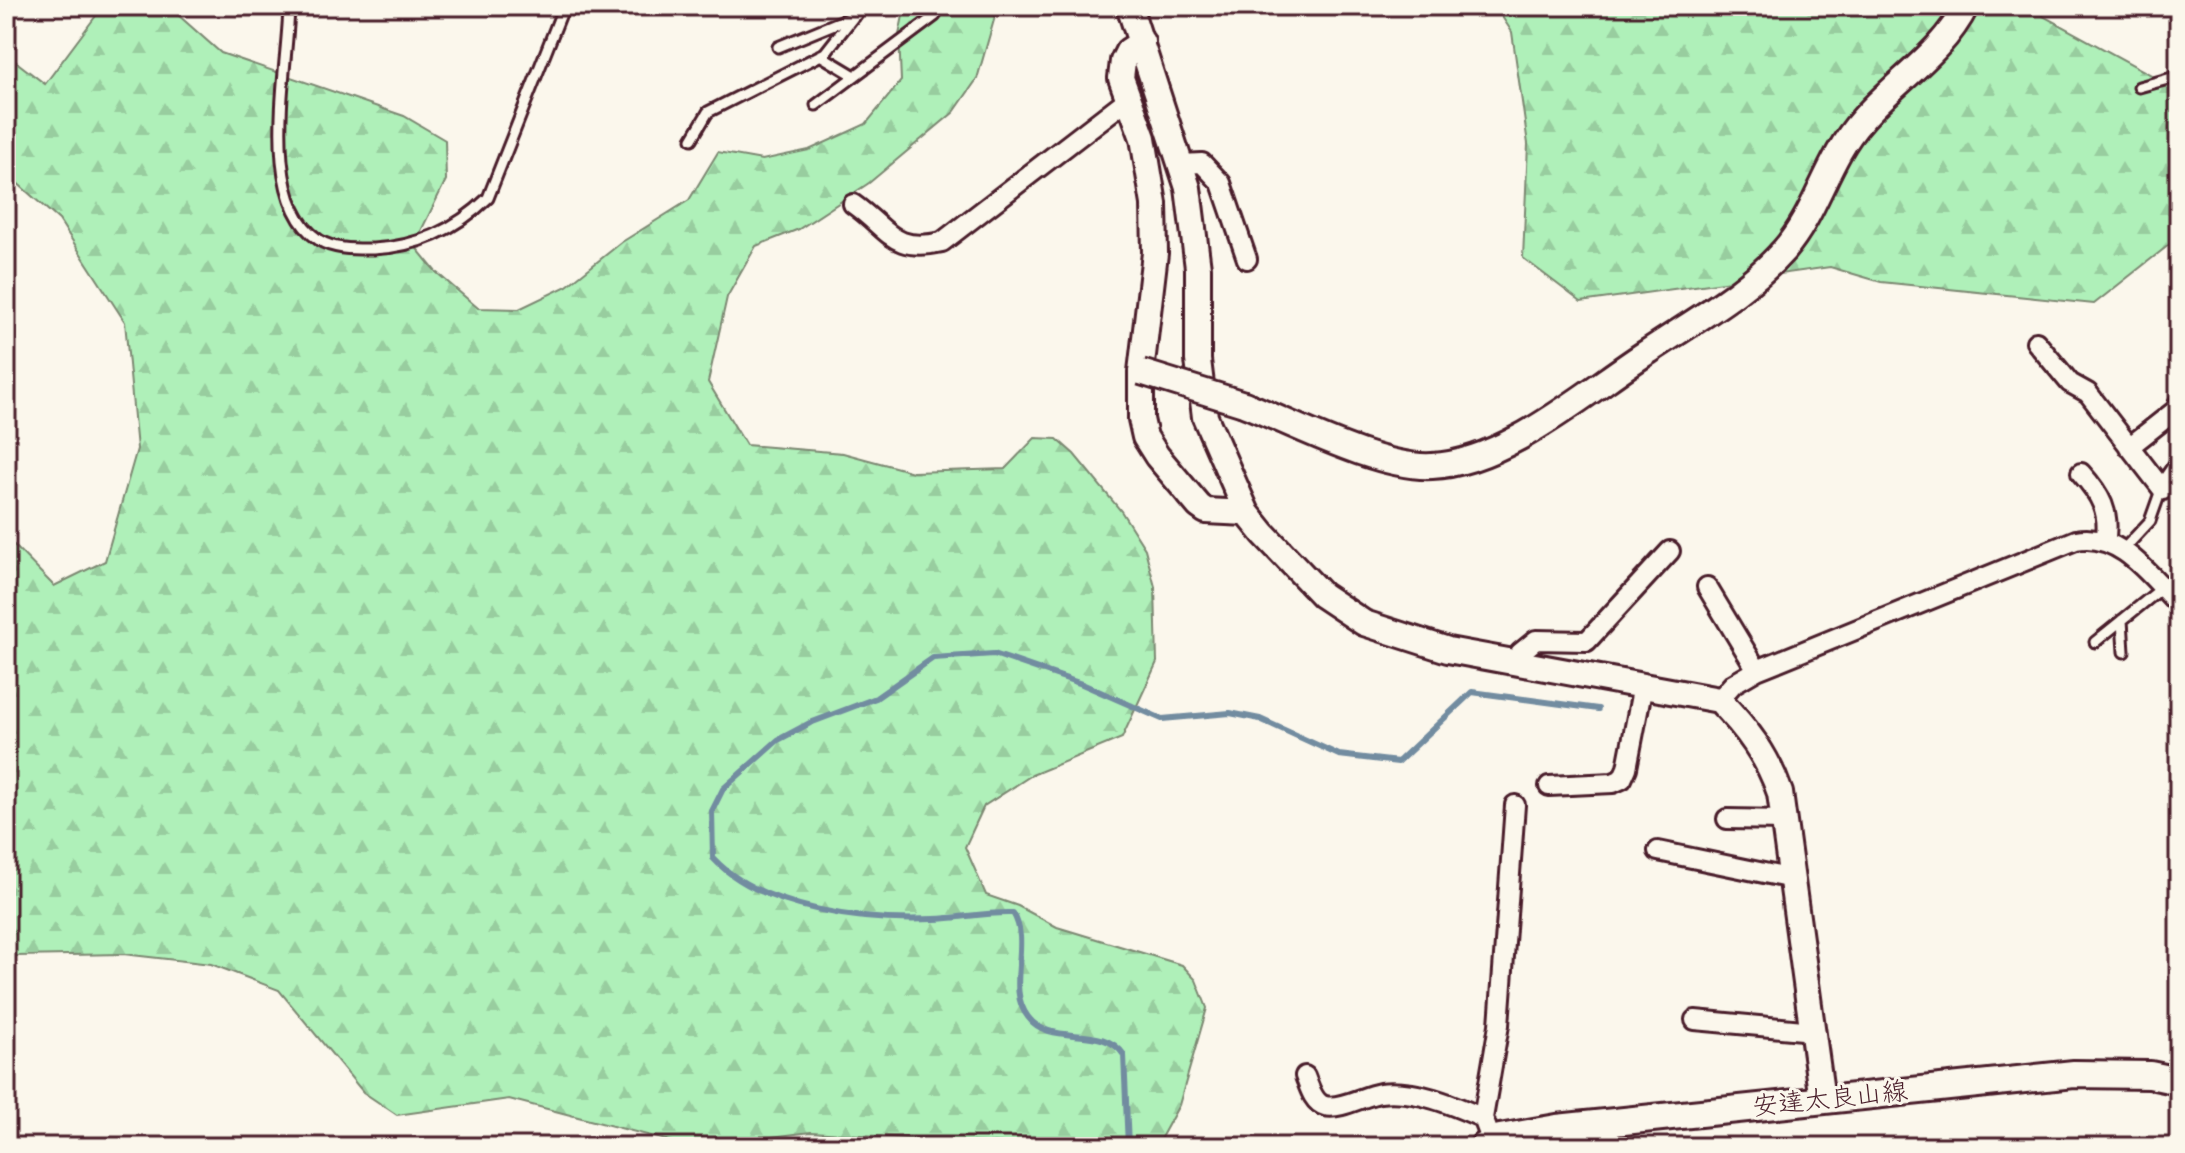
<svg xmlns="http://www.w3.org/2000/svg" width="2185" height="1153" viewBox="0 0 2185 1153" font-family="Mynerve,'Klee One',sans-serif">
<defs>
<pattern id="forest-firs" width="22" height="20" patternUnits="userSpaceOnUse" patternTransform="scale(2)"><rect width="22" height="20" fill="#aff0b9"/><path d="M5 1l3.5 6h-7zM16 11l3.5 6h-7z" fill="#98cd9f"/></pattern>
</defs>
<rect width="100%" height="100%" fill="#fbf7ec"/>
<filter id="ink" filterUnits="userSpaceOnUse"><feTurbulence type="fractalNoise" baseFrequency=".0125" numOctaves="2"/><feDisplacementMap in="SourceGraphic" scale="16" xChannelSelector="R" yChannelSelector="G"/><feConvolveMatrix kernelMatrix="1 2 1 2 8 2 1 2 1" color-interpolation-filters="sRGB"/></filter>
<g filter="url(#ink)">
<path fill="url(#forest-firs)" stroke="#7c8872" stroke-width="2" d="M 110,6 L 168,6 L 221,53 L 404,116 L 445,140 L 446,180 L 414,245 L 436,272 L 478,308 L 519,309 L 567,286 L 622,242 L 689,200 L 718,152 L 762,160 L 809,150 L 866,124 L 901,81 L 899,35 L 905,6 L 998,6 L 977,79 L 954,112 L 869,183 L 799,229 L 756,246 L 727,297 L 708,382 L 746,445 L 843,453 L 913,472 L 1005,469 L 1035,438 L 1057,439 L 1074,454 L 1121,511 L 1145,549 L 1155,587 L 1157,662 L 1122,738 L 1032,775 L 984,806 L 965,847 L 986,895 L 1018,906 L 1057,927 L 1182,965 L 1196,980 L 1207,1008 L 1179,1105 L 1157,1145 L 1055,1147 L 811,1132 L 693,1147 L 509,1099 L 397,1115 L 363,1092 L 279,990 L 211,964 L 123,954 L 16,956 L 6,959 L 6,523 L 9,540 L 54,586 L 105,561 L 137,449 L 125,322 L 59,220 L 6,173 L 6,54 L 45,84 L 101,9 Z
M 1495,6 L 2044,6 L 2043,16 L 2179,90 L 2179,237 L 2094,304 L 1881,282 L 1830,267 L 1581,302 L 1523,258 L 1528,144 L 1512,32 Z"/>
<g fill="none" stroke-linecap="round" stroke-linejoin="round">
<path stroke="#728ca0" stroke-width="6" d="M 1128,1147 L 1124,1055 C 1102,1022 1051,1048 1028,1017 C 1005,988 1032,943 1013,913 C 984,912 962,918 934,919 C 866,922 761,910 713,858 L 712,811 L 723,789 L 778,740 L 810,723 L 876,698 L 933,658 L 994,654 L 1082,684 L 1162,719 L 1230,713 L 1260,719 L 1339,755 L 1398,762 L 1472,692 L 1598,709"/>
<defs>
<path id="service" d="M 289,6 C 288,69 258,200 319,240 C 334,250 357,249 373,249 C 419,247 456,229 488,198 L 564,6
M 778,47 L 856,15
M 820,55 L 855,76
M 2139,87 L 2179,76
M 816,105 L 935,16
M 692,139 L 708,112 L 825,53 L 862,6
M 2122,551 L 2150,521 L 2166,476 L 2179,457
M 2122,620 L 2124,652
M 2095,642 L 2162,588"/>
<path id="minor" d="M 1182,164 L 1202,163 L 1221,183 L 1247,259
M 853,204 C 890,230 892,253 942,242 L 1129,98
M 2036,342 L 2070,383 L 2088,393 L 2163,490
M 2129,447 L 2176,410 L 2179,403
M 2081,473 C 2100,494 2111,512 2105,542
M 1707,587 L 1757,670
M 1514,664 L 1520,653 L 1536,640 L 1587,641 L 1670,551
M 1719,700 L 1733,684 L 1757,670 L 2076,540 C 2120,531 2152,578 2179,605
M 1549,786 L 1613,783 L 1622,779 L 1627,768 L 1643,685
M 1727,819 L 1785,820
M 1658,851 L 1793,879
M 1695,1020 L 1814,1031
M 1305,1076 C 1309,1086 1313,1103 1325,1106 C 1340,1110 1363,1096 1380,1093 C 1416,1089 1451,1104 1483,1118
M 1492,1142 L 1483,1118 L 1499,1025 L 1515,805"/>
<path id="tertiary" d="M 1129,6 L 1188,188 L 1198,268 L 1198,360 L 1205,417 L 1247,513 L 1263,533 L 1322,595 L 1364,623 L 1448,650 L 1719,700 C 1747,729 1767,755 1780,793 L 1822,1100
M 1142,42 L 1128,51 L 1123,61 L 1121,78 L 1143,138 L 1154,204 L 1155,253 L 1141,372 L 1141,419 L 1145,437 L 1157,456 L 1199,506 L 1206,511 L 1247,513
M 1244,404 C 1294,424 1380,469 1432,466 C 1506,463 1588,390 1649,351 C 1695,320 1747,292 1784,250 C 1817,212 1827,159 1861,121 C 1896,80 1941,55 1966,6"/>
<path id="secondary" d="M 1483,1147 L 1500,1138 L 1557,1128 L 2074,1074 L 2150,1075 L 2179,1081"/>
</defs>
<use href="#service" stroke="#4a1f2b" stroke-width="15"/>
<use href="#minor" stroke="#4a1f2b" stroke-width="24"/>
<use href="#tertiary" stroke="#4a1f2b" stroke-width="30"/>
<use href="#secondary" stroke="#4a1f2b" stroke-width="32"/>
<use href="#service" stroke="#fbf7ec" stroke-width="9"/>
<use href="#minor" stroke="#fbf7ec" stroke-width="18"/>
<use href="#tertiary" stroke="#fbf7ec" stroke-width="24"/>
<use href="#secondary" stroke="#fbf7ec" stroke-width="26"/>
<defs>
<path id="tertiary-bridge" d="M 1141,372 L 1244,404"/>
</defs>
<use href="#tertiary-bridge" stroke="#4a1f2b" stroke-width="30" stroke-linecap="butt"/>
<use href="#tertiary-bridge" stroke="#fbf7ec" stroke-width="24"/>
</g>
</g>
<g text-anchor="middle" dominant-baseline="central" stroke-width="6" stroke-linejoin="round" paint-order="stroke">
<g font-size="26" fill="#4a1f2b" stroke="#fbf7ec">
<text transform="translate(1830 1100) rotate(-6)">安達太良山線</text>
</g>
</g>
<rect width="2185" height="1153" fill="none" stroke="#fbf7ec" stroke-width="32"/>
<rect x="16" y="16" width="2153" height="1121" fill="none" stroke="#4a1f2b" stroke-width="3" filter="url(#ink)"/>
</svg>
